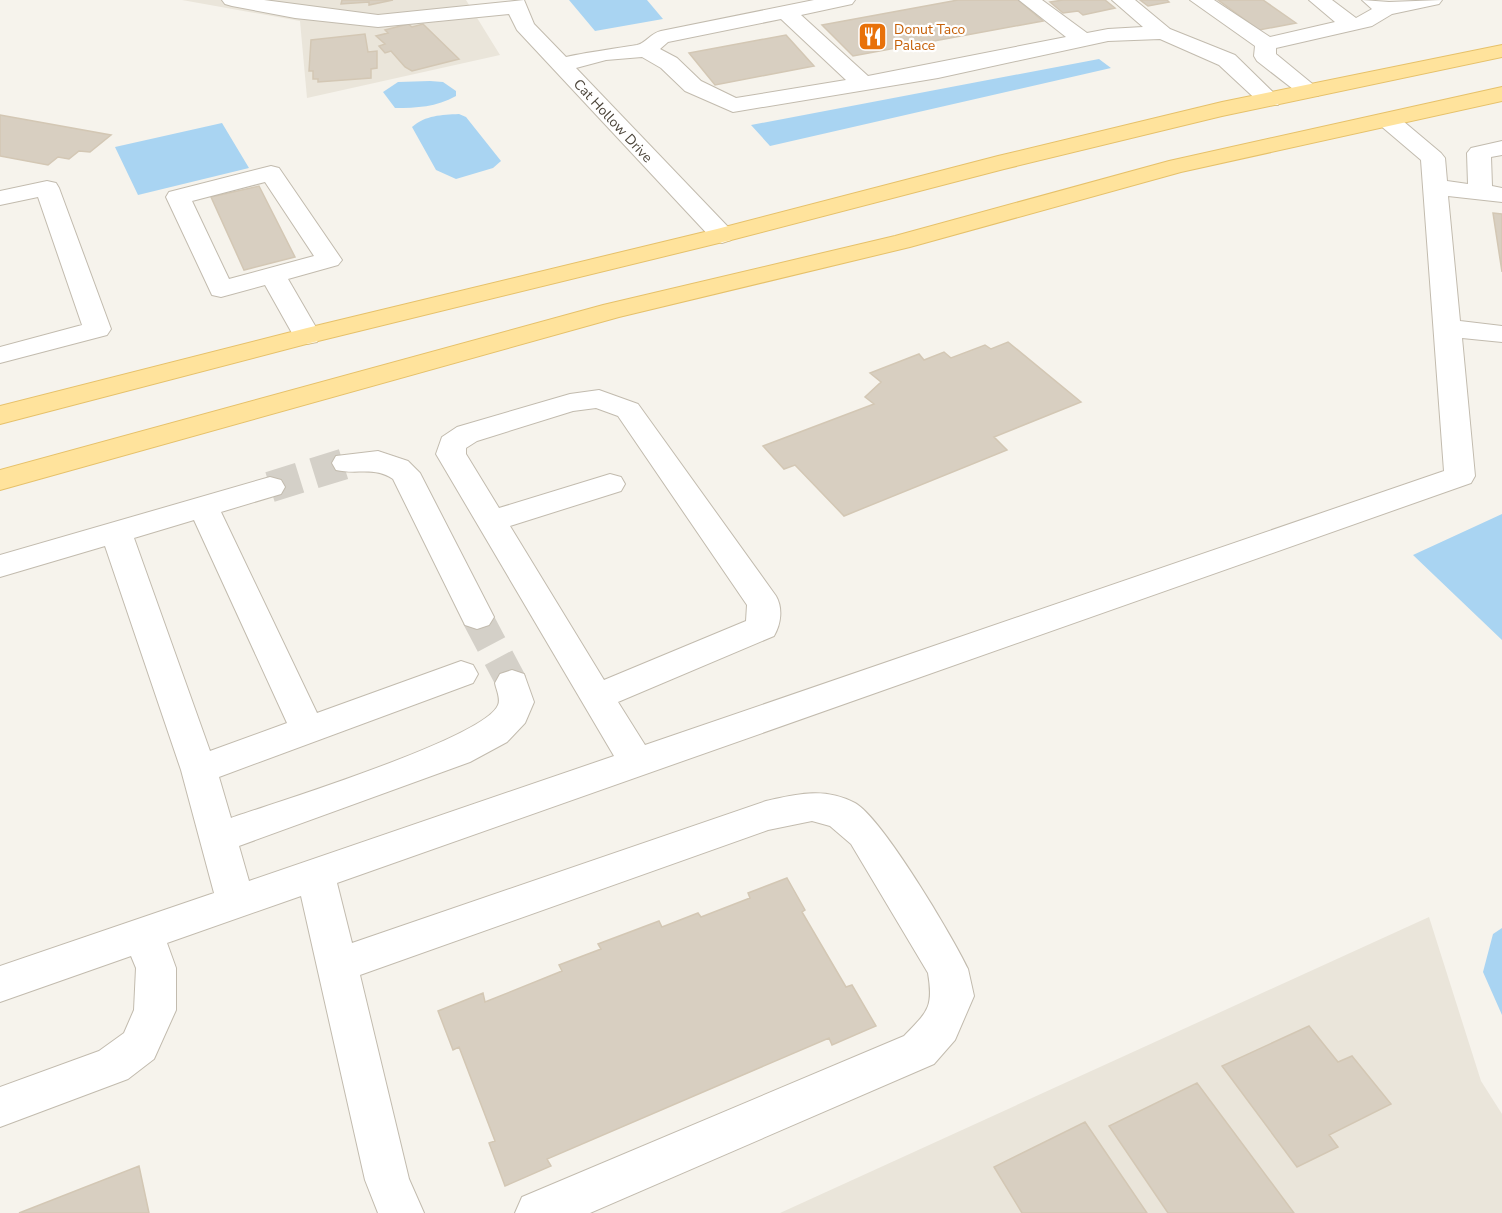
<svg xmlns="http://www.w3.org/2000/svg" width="1502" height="1213" viewBox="0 0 1502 1213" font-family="'Nunito Sans',sans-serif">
<rect width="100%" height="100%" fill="#f6f3ec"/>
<path fill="#eae5da" d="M 182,0 L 466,0 L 500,55 L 307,98 L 300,21 Z
M 1429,917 L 1481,1081 L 1502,1114 L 1502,1213 L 780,1213 Z"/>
<path fill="#a9d4f2" d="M 569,0 L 647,0 L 663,19 L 595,31 Z
M 1099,59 L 1111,68 L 770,146 L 751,125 Z
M 430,81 L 443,82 L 456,91 L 456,96 C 436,107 417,108 395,108 L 383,92 L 398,82 Z
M 459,114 L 466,117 L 501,161 L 493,168 L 456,179 L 436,170 L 412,127 C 426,115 441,115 459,114 Z
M 222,123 L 249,168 L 138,195 L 115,147 Z
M 1502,514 L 1502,640 L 1413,555 Z
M 1502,928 L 1502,1015 L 1483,972 L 1493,934 Z"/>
<path fill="#d8cfc1" stroke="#d3c7b4" stroke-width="1.5" d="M 342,0 L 393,0 L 369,5 L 369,2 L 341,4 Z
M 958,0 L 1018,0 L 1043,21 L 853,56 L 822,25 Z
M 1063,0 L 1105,0 L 1115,8 L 1083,15 L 1078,11 L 1063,13 L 1050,2 Z
M 1140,0 L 1167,0 L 1169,2 L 1148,6 Z
M 1218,0 L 1263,0 L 1296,23 L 1259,30 Z
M 408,24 L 412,27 L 423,24 L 459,59 L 412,71 L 405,67 L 391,51 L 385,53 L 379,46 L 385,44 L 376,36 L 388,33 L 385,30 Z
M 365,34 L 368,52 L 377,51 L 377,68 L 371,69 L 371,78 L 318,82 L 318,79 L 313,79 L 313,71 L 309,71 L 311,40 Z
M 786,35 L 814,66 L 715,85 L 689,53 Z
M 0,115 L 111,135 L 90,152 L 79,151 L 69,159 L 58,157 L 48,165 L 0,156 Z
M 259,186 L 295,257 L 244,270 L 211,197 Z
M 1493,213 L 1502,214 L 1502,272 Z
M 1008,342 L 1081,402 L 994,437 L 1007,450 L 844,516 L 795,465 L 784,469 L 763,446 L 874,404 L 865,397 L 881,382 L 870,373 L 919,354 L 924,360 L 944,352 L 951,358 L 985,345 L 991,349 Z
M 787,878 L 805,910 L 802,912 L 846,987 L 852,985 L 876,1026 L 832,1045 L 829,1038 L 547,1159 L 551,1166 L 505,1186 L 489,1143 L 495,1141 L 459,1047 L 453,1050 L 438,1011 L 483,993 L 485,1002 L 562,971 L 559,965 L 601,949 L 598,944 L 659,921 L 662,927 L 698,913 L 701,917 L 750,898 L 748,893 Z
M 1309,1026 L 1338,1062 L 1352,1056 L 1391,1104 L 1329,1135 L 1338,1147 L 1297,1167 L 1222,1066 Z
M 1197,1083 L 1294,1213 L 1168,1213 L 1109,1126 Z
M 1085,1122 L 1147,1213 L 1022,1213 L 994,1167 Z
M 139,1166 L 149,1213 L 19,1213 Z"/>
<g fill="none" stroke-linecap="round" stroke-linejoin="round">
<path stroke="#d4d0c8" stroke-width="31" stroke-dasharray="31 15" stroke-linecap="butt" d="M 270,487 L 347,463
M 477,617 L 512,683"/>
<defs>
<path id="minor" d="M 222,0 L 264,0 L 378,15 L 524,0 L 534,24 L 566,57 C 589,52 613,49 637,45 C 646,43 651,33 661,31 L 814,0 L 855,0 L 852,4 L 801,15 L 868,76 L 1066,37 L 1019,0 L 1042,0 L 1087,33 L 1108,29 L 1143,27 L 1112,0 L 1135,0 L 1170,29 L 1235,55 L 1281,100 L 1278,105 L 1262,105 L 1219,65 L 1160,39 L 1108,41 L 938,78 L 733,112 L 685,91 L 661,68 L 642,57 L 606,60 L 576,68 L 731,230 L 735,235 L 731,240 L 722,243 L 713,240 L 517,30 L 509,14 L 378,27 L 295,18 L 232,6 L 225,4 ZM 781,19 L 846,80 L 736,98 L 701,81 L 677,58 L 660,49 L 668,42 Z
M 1190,0 L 1214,0 L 1270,37 L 1335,22 L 1309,0 L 1332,0 L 1356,18 L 1372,9 L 1362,0 L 1389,2 L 1442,0 L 1439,4 L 1392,14 L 1372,26 L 1276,48 L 1276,54 L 1321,91 L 1318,96 L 1302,96 L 1257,61 L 1254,56 L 1255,46 Z
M 1389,114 L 1397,116 L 1441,153 L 1445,158 L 1447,181 L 1468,184 L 1467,153 L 1471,148 L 1502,141 L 1502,155 L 1491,157 L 1492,186 L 1502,188 L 1502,202 L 1448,196 L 1460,321 L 1502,326 L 1502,342 L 1462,338 L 1475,476 L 1471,483 L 337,883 L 352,943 L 766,801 C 797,794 825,787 855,803 C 882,818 953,937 968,969 L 974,996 L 955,1040 L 934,1064 L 590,1213 L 515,1213 L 522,1197 L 904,1036 C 927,1012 934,1008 928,973 L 851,844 L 830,826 L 812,821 L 768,830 L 360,975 L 409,1179 L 424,1213 L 378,1213 L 365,1180 L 301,896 L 167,943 L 176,968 L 176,1010 L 154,1059 L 128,1079 L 0,1127 L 0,1087 L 99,1051 L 124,1033 L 134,1010 L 136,968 L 131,956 L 0,1002 L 0,966 L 214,893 L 181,770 L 105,546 L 0,577 L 0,555 L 270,477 L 281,480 L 285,487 L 281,494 L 221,512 L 317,713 L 461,661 L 473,665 L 478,674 L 473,683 L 219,777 L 231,818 C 274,803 485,738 498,705 C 501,699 496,689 495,683 L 500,674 L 512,670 L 524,674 L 534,702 L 525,723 L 507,742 L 470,762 L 239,846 L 249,881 L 614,756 L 436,454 L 442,437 L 457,427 L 570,394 L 599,390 L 638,404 L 776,596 C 783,608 781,624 774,636 L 618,702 L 645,745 L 1444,471 L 1421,160 L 1381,126 L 1378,121 L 1381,116 ZM 596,408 L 618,416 L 747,605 L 746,621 L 604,680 L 510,526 L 621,491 L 625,484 L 621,477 L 610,474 L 499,508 L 466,454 L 466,448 L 477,441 L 573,411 ZM 194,520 L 287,723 L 210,751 L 134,538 Z
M 271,166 L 279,168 L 342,260 L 338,265 L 288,279 L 321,336 L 317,342 L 307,344 L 297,342 L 265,285 L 221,297 L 212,295 L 166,197 L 169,192 ZM 265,182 L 314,256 L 229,279 L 192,201 Z
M 47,181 L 56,183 L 59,188 L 111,329 L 107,335 L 0,363 L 0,347 L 82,325 L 38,197 L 0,205 L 0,191 Z
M 378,451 L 408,461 L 420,473 L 494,617 L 489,625 L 477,629 L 465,625 L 393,479 C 374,466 357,475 336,470 L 332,463 L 336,456 Z"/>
<path id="major" d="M 1502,45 L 1502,57 L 1222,116 L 1004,169 L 731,240 L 314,342 L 0,424 L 0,406 L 307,328 L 717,229 L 998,156 L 1222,102 Z
M 1502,87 L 1502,101 L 1181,172 L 910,247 L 619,317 L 0,490 L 0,470 L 603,305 L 895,236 L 1169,161 Z"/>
</defs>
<use href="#minor" stroke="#c2bbae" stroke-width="2"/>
<use href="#major" stroke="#e6c16a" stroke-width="2"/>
<use href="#minor" fill="#fff" fill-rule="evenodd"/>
<use href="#major" fill="#ffe39c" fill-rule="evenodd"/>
</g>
<defs>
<symbol id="restaurant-square" viewBox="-11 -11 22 22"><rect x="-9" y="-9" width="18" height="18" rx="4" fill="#e8710a" stroke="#fff"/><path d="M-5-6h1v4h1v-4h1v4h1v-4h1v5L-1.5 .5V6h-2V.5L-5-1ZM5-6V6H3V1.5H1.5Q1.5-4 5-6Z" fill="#fff"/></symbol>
</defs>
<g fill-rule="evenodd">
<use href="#restaurant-square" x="856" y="20" width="33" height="33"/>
</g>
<g text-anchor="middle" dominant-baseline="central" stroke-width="4.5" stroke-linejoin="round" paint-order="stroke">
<g font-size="14" fill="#c56008" stroke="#fff" text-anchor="start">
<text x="894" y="29">Donut Taco<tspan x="894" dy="16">Palace</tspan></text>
</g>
<g font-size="14" fill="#4b4439" stroke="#fff">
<text transform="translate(613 121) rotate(47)">Cat Hollow Drive</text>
</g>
</g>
</svg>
